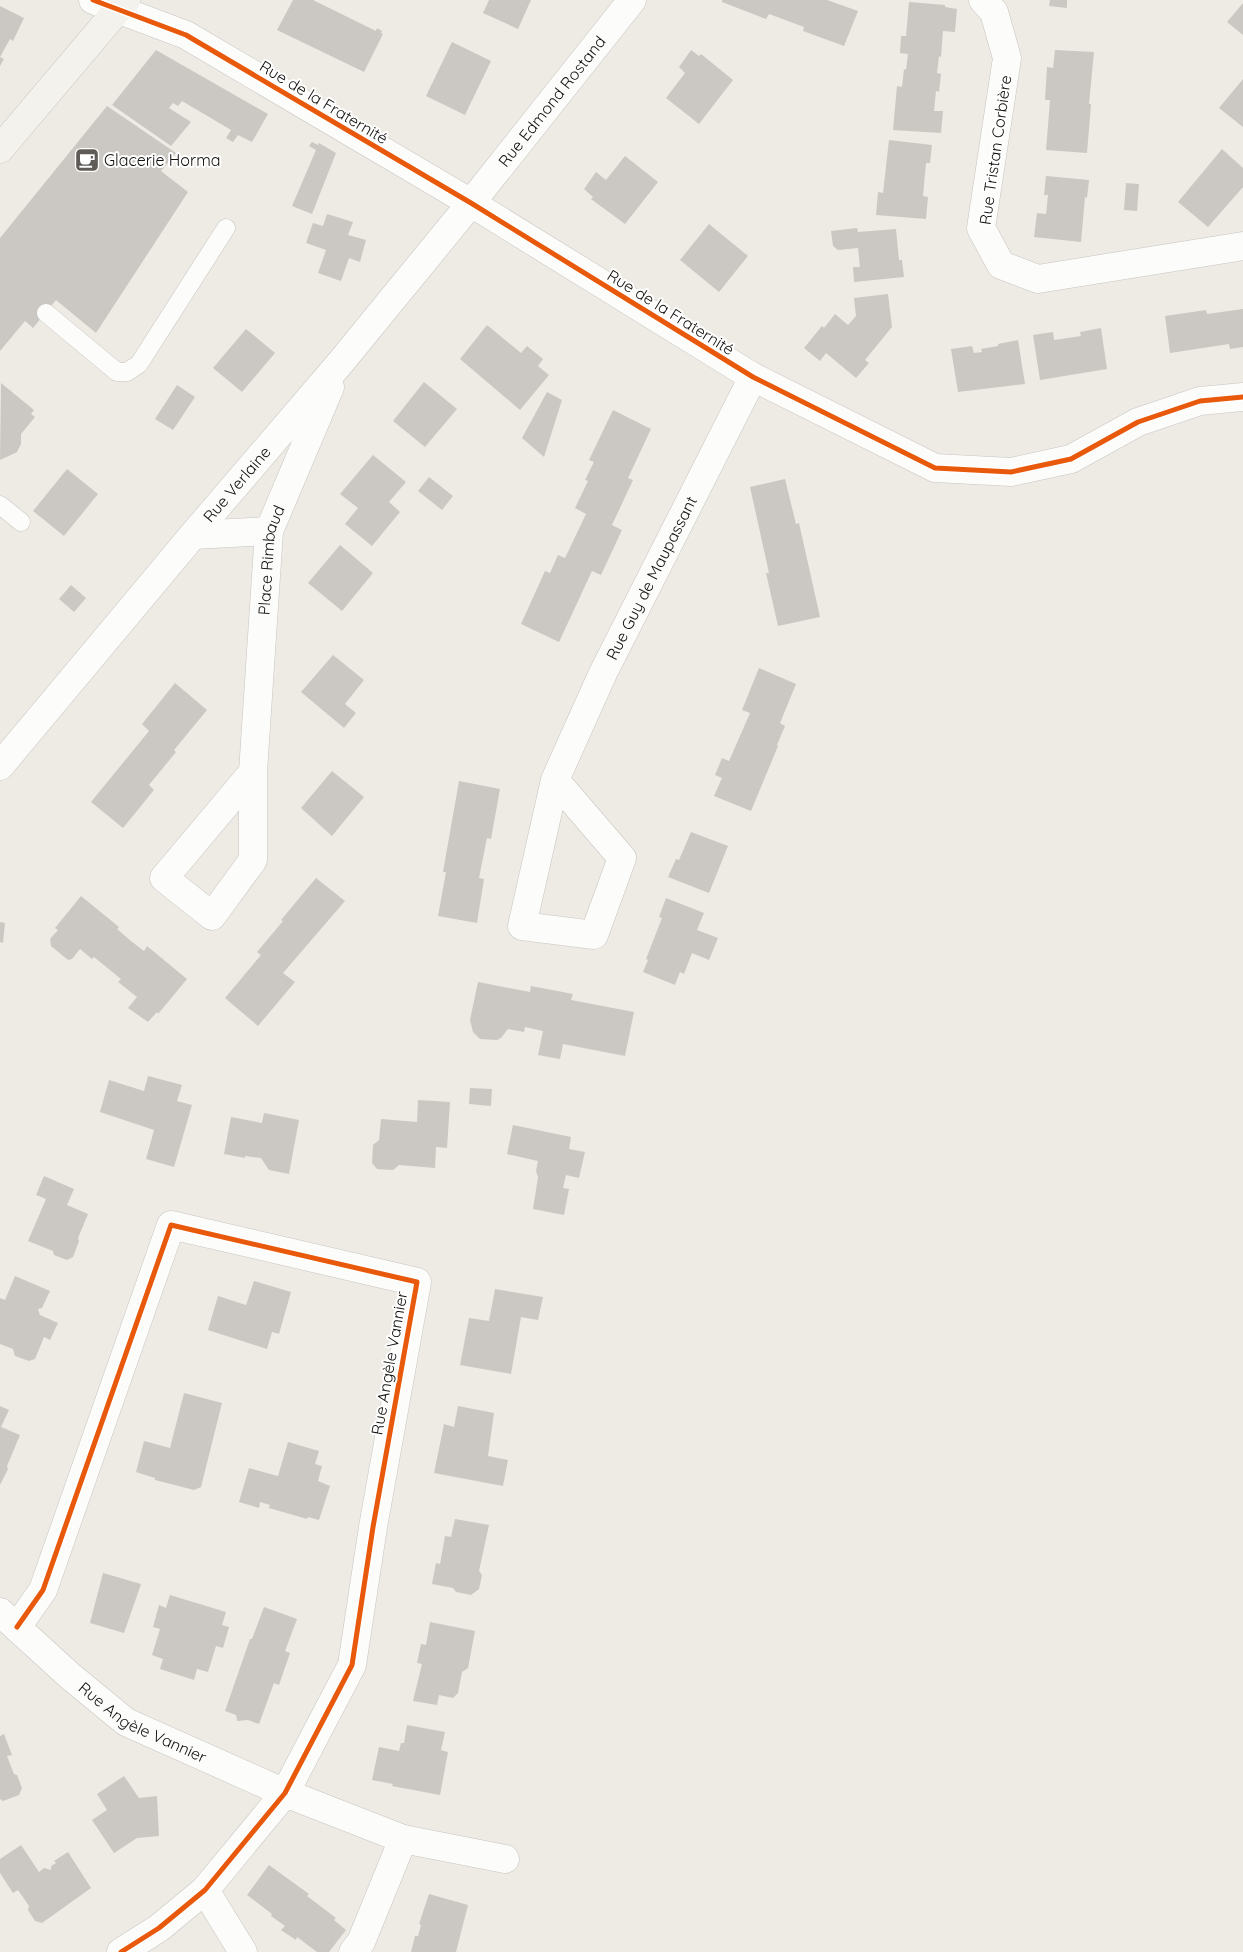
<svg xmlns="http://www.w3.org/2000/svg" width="1243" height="1952" viewBox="0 0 1243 1952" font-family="Quicksand,sans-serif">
<rect width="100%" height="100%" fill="#eeeae4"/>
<path fill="#cbc8c4" d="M 293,0 L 313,0 L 376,31 L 377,28 L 382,31 L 381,33 L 383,34 L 364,72 L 277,30 Z
M 489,0 L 531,0 L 518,29 L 483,13 Z
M 722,0 L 827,0 L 858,11 L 844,46 L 803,31 L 804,27 L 769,14 L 766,19 L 722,2 Z
M 1050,0 L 1067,0 L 1067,8 L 1049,6 Z
M 909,2 L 945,5 L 945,7 L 957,9 L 955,32 L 943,31 L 941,57 L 939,56 L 937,73 L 941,74 L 939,92 L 936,91 L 934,111 L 943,111 L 941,133 L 893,130 L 897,86 L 902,87 L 904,69 L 906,70 L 908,54 L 900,53 L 901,36 L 906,36 Z
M 1243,3 L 1243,35 L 1227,22 Z
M 0,6 L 24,18 L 13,41 L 10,39 L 0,57 L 4,59 L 0,66 Z
M 452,42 L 491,61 L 465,115 L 426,96 Z
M 156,50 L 268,114 L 252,142 L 238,135 L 233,142 L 226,138 L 231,130 L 182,101 L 178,106 L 173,103 L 169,108 L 191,122 L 171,146 L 112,105 Z
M 691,50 L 699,56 L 701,54 L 733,80 L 699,124 L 666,98 L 685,73 L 679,67 Z
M 1055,50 L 1094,52 L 1089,104 L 1091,104 L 1087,153 L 1046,150 L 1050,100 L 1045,100 L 1047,67 L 1053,68 Z
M 1243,79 L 1243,127 L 1219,108 Z
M 107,106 L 176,153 L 161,171 L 188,192 L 96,333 L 56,300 L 33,328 L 25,321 L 0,351 L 0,238 Z
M 889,140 L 932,145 L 930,163 L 926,163 L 923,196 L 928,197 L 926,219 L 876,215 L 878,192 L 883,193 Z
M 312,142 L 318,145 L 319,143 L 336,153 L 312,214 L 292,206 L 316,150 L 309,146 Z
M 1222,149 L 1243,168 L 1243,187 L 1208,227 L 1178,202 Z
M 625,156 L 658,182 L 625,224 L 591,199 L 593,197 L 584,189 L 596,172 L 606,180 Z
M 1046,176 L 1089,180 L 1087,198 L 1085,197 L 1081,242 L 1034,237 L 1037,213 L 1046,214 L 1048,195 L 1044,195 Z
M 1126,183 L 1139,184 L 1137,211 L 1124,210 Z
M 327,214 L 353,222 L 348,235 L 366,240 L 360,262 L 349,258 L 341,281 L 318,273 L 326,250 L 306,243 L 313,223 L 323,226 Z
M 709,224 L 748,256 L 719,292 L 680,260 Z
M 857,228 L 858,232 L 896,229 L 899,260 L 902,260 L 904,277 L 854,282 L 853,267 L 860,267 L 858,248 L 838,250 L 833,246 L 831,231 Z
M 888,294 L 892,327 L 865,360 L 869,363 L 856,378 L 826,353 L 820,361 L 804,348 L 822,326 L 824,328 L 835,314 L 848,325 L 856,316 L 854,298 Z
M 1243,309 L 1243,347 L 1230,349 L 1229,344 L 1170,353 L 1165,316 L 1206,310 L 1207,314 Z
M 487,325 L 521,353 L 527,346 L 543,359 L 538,366 L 549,375 L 520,410 L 460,359 Z
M 1101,328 L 1107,369 L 1040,380 L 1033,335 L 1053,332 L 1054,340 L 1081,336 L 1080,332 Z
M 246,329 L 275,353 L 242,392 L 213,368 Z
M 1018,340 L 1025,384 L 958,392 L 951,349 L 972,346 L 974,353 L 982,352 L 981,349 L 998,346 L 998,344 Z
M 424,382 L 457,409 L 425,447 L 393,421 Z
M 1,383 L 34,410 L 31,414 L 35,417 L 21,434 L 21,444 L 17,452 L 0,460 Z
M 177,385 L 195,397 L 173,430 L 155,419 Z
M 547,392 L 562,400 L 544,457 L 522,438 Z
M 613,410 L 651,429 L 628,478 L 633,480 L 612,525 L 622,530 L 601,575 L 592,571 L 559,642 L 521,624 L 545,571 L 550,573 L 558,555 L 565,558 L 586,514 L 575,508 L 588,481 L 585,480 L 594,462 L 589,460 Z
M 373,455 L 406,482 L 389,502 L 400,512 L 372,546 L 345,524 L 358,508 L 340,494 Z
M 67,469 L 98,494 L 64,536 L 33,511 Z
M 429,477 L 453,496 L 442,510 L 418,491 Z
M 785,479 L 796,524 L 799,523 L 820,617 L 778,626 L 766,573 L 769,573 L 750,487 Z
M 340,545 L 373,573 L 342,611 L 308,583 Z
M 71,585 L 86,598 L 74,612 L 59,599 Z
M 333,655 L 364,680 L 345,704 L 356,713 L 344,728 L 301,692 Z
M 759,668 L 796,684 L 780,723 L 785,726 L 777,745 L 778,746 L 751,811 L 714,796 L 722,778 L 715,775 L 722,758 L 729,761 L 750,713 L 742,710 Z
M 175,683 L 207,710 L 174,750 L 176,752 L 149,785 L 154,790 L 123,828 L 91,802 L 149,731 L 142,724 Z
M 332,771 L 364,797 L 332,836 L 301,808 Z
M 459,781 L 500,789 L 491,839 L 487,838 L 479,878 L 484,879 L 477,923 L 438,916 L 446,872 L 443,872 Z
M 691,832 L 728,846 L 709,893 L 668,877 L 676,859 L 679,860 Z
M 316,878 L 345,901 L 283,973 L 295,982 L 258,1026 L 225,998 L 261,955 L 257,952 L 283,921 L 281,920 Z
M 81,896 L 119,927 L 117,929 L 131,941 L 144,951 L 147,946 L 187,979 L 158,1014 L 157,1012 L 148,1022 L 128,1008 L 137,997 L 118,982 L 121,979 L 94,957 L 92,959 L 80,949 L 72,959 L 68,960 L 51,946 L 50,939 L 58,930 L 55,928 Z
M 666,898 L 704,913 L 697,930 L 718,938 L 709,960 L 692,953 L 684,974 L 680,972 L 675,985 L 643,972 L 648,960 L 646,959 L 662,918 L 659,917 Z
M 0,922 L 5,923 L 3,943 L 0,942 Z
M 478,982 L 530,992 L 531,986 L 573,994 L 571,1000 L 634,1012 L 625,1056 L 563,1044 L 560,1059 L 538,1055 L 543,1031 L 525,1027 L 524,1032 L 508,1029 L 501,1038 L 497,1040 L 480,1039 L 473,1032 L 470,1020 Z
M 148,1076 L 182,1085 L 177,1101 L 192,1105 L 174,1167 L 146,1159 L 154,1130 L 100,1112 L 109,1080 L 144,1091 Z
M 470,1088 L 492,1089 L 491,1106 L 469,1104 Z
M 418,1100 L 450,1102 L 447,1148 L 436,1147 L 435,1168 L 399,1165 L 393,1170 L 377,1169 L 372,1163 L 373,1145 L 379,1140 L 381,1119 L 417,1122 Z
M 264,1113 L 299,1120 L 289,1174 L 269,1170 L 261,1158 L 245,1156 L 245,1158 L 224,1154 L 231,1117 L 262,1123 Z
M 513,1125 L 571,1137 L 569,1149 L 585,1152 L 579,1178 L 566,1175 L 563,1188 L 569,1189 L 564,1215 L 533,1209 L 538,1177 L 536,1171 L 538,1161 L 507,1154 Z
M 44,1176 L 74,1189 L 67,1205 L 88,1214 L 78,1238 L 79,1241 L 73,1257 L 67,1260 L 54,1255 L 53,1251 L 28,1241 L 46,1199 L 36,1195 Z
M 15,1276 L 50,1291 L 42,1308 L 38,1309 L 40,1315 L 58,1323 L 50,1340 L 44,1337 L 35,1359 L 29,1361 L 15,1356 L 13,1349 L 0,1344 L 0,1298 L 5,1300 Z
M 254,1281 L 291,1292 L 279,1334 L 272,1332 L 267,1349 L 208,1330 L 218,1296 L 246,1305 Z
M 495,1289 L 543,1297 L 538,1320 L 521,1317 L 511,1374 L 460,1365 L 469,1318 L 489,1321 Z
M 184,1393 L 222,1403 L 201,1487 L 194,1490 L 155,1480 L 155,1478 L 136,1472 L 144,1441 L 170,1448 Z
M 0,1406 L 9,1410 L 1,1427 L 20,1435 L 7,1466 L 8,1469 L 0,1485 Z
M 458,1406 L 494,1413 L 488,1456 L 508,1460 L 503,1486 L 434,1473 L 444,1424 L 454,1427 Z
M 288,1442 L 319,1451 L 315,1464 L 322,1466 L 318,1481 L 330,1486 L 319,1520 L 308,1517 L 307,1519 L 269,1508 L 270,1505 L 260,1502 L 259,1508 L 239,1502 L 249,1468 L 278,1476 Z
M 455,1519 L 489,1525 L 479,1571 L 482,1575 L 479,1589 L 471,1595 L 456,1592 L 453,1588 L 432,1584 L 436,1563 L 440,1564 L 445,1536 L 451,1537 Z
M 103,1573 L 141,1584 L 124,1633 L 90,1623 Z
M 170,1595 L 226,1612 L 222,1625 L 229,1627 L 223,1648 L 216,1646 L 208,1672 L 197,1669 L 194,1680 L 160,1669 L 163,1659 L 152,1655 L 160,1629 L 153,1627 L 159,1605 L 166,1608 Z
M 264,1607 L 297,1619 L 285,1651 L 290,1653 L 279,1685 L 274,1683 L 259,1724 L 248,1720 L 237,1721 L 236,1715 L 225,1711 L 250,1639 L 252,1639 Z
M 430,1622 L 475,1631 L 468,1668 L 462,1672 L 458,1693 L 453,1698 L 439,1695 L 437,1705 L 413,1701 L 422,1664 L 417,1663 L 421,1644 L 426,1645 Z
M 407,1725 L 445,1732 L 441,1750 L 448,1752 L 440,1795 L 392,1786 L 393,1784 L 372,1780 L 379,1747 L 399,1751 L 401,1743 L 404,1743 Z
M 4,1734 L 12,1755 L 7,1756 L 14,1774 L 17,1775 L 22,1788 L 19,1795 L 3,1801 L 0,1799 L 0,1736 Z
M 124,1776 L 139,1798 L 157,1796 L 159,1836 L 137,1838 L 114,1853 L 92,1820 L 107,1810 L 97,1794 Z
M 21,1845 L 39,1872 L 44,1868 L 51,1870 L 51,1866 L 56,1863 L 54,1861 L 68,1852 L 91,1888 L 42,1923 L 35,1921 L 28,1910 L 29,1906 L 18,1890 L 13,1893 L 0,1873 L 0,1859 Z
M 269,1865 L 309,1894 L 307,1896 L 336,1918 L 334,1920 L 346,1930 L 329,1952 L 317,1952 L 297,1937 L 296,1940 L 281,1930 L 285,1926 L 271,1916 L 272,1914 L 247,1895 Z
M 429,1894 L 468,1905 L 456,1952 L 411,1952 L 415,1936 L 418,1936 L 421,1925 L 419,1924 Z"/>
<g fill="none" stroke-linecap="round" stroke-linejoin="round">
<defs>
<path id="lane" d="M 46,313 L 117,372 L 127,372 L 139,364 L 226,228
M 0,505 L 21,522"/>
<g id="street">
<path d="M 93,0 L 186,35 L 471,203 L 753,377 L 935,468 L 1011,472 L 1071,459 L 1138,422 L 1200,401 L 1243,397"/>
<path d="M 983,0 L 994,12 L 1007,58 L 981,228 L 1001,265 L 1038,279 L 1243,246"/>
<path d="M 193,535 L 269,531"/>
<path id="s1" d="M 0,766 L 193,535 L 341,362 L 471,203 L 632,0"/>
<path id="s2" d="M 253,772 L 253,860 L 212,916 L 164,878 L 253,772 L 269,531 L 330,387"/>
<path id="s3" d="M 555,780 L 622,858 L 594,935 L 522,926 L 555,780 L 603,673 L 753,377"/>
<path id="s4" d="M 0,1612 L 70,1676 L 126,1722 L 285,1793 L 403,1839 L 361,1942 L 353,1952"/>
<path d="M 17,1627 L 43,1590 L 171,1225 L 417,1282 L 373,1527 L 352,1665 L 285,1793 L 205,1890 L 159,1928 L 121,1952"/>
<path d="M 403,1839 L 505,1859"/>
<path d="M 205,1890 L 243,1952"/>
</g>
<path id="secondary" d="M 0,149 L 126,0"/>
</defs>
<use href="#lane" stroke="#c8c5c1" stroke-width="19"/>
<use href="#street" stroke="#c8c5c1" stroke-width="29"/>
<use href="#secondary" stroke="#c8c5c1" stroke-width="29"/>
<use href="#lane" stroke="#fcfcfb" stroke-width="18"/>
<use href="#street" stroke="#fcfcfb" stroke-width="28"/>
<use href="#secondary" stroke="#f4f2ec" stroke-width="28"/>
<defs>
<path id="cycleway" d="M 93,0 L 186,35 L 471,203 L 753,377 L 935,468 L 1011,472 L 1071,459 L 1138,422 L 1200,401 L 1243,397
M 17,1627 L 43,1590 L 171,1225 L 417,1282 L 373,1527 L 352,1665 L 285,1793 L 205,1890 L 159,1928 L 121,1952"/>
</defs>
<use href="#cycleway" stroke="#fff" stroke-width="8"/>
<use href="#cycleway" stroke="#e8590c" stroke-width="5"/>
</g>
<defs>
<symbol id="cafe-square" viewBox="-11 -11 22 22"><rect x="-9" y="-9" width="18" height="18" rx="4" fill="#5f5c58" stroke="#fff"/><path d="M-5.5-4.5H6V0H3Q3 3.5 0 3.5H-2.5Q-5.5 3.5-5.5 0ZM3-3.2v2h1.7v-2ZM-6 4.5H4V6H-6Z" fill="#fff"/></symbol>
</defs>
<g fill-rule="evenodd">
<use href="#cafe-square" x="73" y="146" width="28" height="28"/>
</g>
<g text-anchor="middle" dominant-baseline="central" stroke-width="4" stroke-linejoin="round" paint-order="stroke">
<g font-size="16" fill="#12100d" stroke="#fff">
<text transform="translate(324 102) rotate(31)">Rue de la Fraternité</text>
<text stroke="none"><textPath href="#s1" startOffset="864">Rue Edmond Rostand</textPath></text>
<text transform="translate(995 150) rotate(-82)">Rue Tristan Corbière</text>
<text transform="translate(671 312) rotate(32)">Rue de la Fraternité</text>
<text stroke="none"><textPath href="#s1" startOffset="368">Rue Verlaine</textPath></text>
<text stroke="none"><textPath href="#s2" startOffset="570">Place Rimbaud</textPath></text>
<text stroke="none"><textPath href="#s3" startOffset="631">Rue Guy de Maupassant</textPath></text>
<text transform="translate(389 1363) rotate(-80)">Rue Angèle Vannier</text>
<text stroke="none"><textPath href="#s4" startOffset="182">Rue Angèle Vannier</textPath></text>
</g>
<g font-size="16" fill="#12100d" stroke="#fff" text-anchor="start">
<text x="104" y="160">Glacerie Horma</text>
</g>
</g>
</svg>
